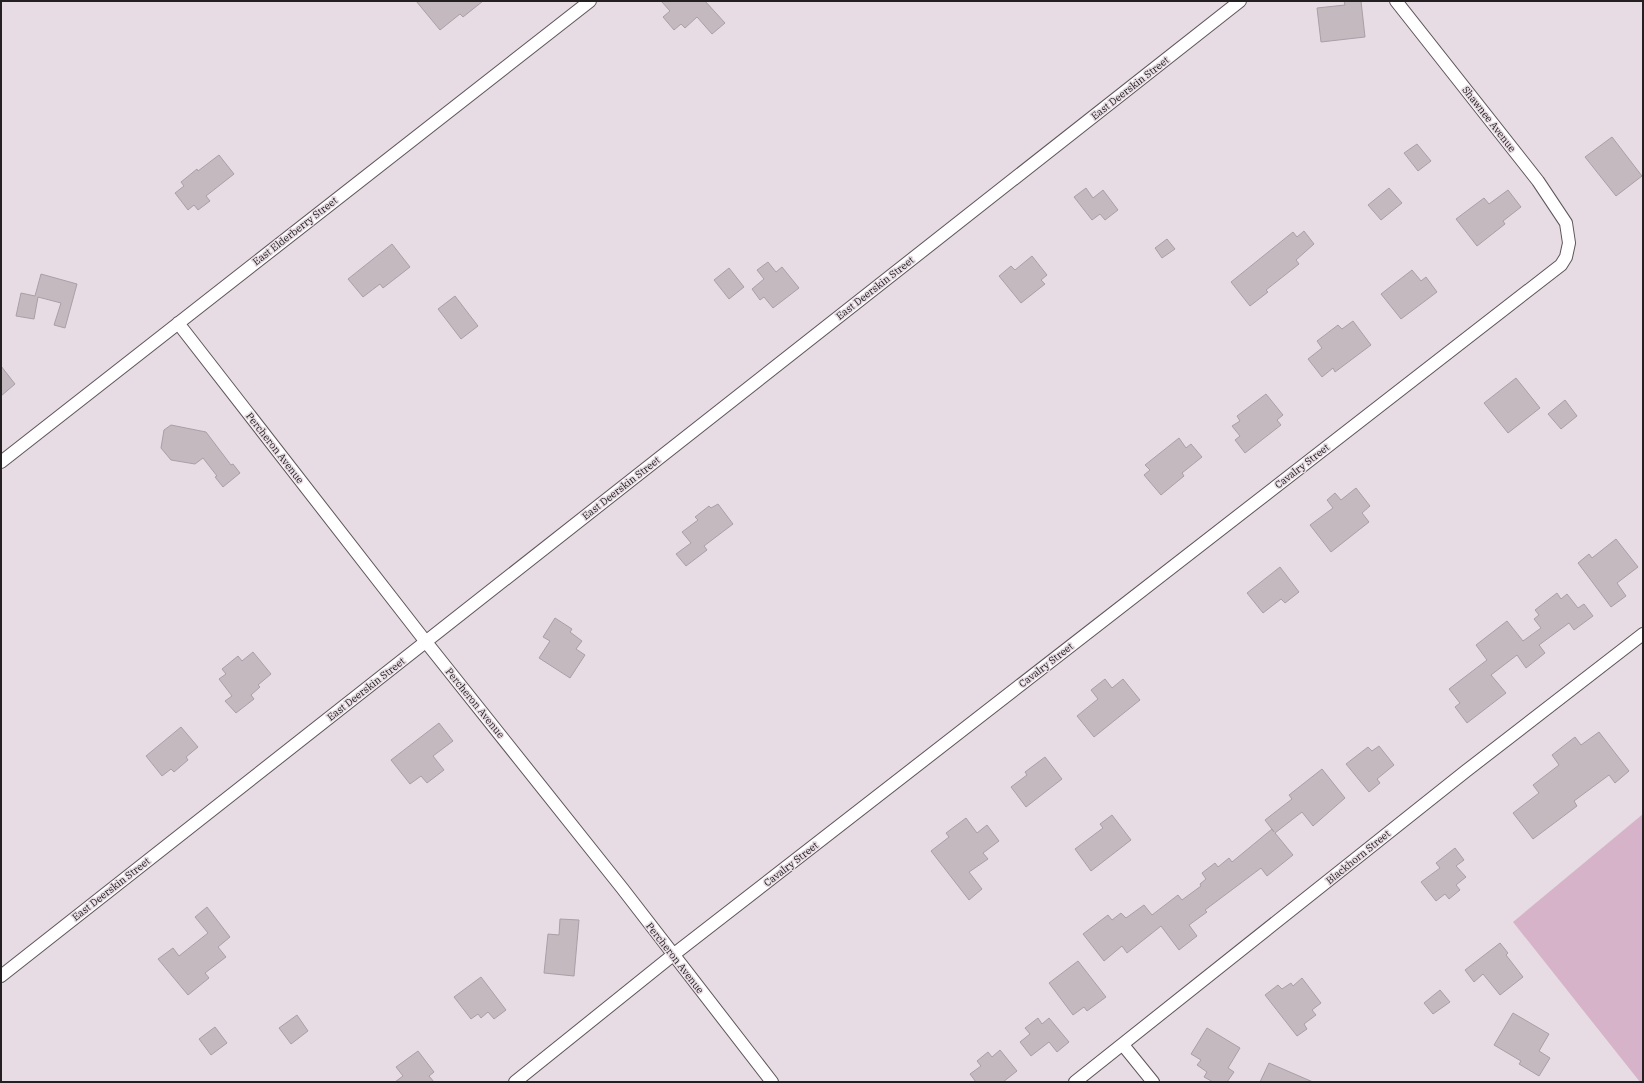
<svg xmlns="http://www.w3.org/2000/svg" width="1644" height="1083" viewBox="0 0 1644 1083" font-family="'IBM Plex Serif',serif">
<rect width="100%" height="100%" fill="#e7dce3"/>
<path fill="#d6b3c9" d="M 1643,814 L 1643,1082 L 1640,1082 L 1513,922 Z"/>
<path fill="#c4b9bf" stroke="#a99fa6" d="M 416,1 L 483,1 L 463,17 L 460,14 L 440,30 Z
M 661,1 L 705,1 L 725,23 L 712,34 L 697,17 L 685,28 L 681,24 L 674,30 L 663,17 L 670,11 Z
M 1344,1 L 1361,1 L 1365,37 L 1321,42 L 1317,8 L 1345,5 Z
M 1612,137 L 1642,176 L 1616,196 L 1585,157 Z
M 1417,144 L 1431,161 L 1418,171 L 1404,153 Z
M 219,155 L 234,174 L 206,196 L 210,201 L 198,210 L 194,205 L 188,210 L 175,193 L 184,186 L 181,182 L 197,169 L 198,171 Z
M 1086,188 L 1093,198 L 1103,190 L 1118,210 L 1105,220 L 1100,214 L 1092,220 L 1074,197 Z
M 1389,188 L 1402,203 L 1381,220 L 1368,205 Z
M 1508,190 L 1521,207 L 1503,221 L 1505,224 L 1477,246 L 1456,219 L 1484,198 L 1489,204 Z
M 1304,231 L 1314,244 L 1296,260 L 1299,264 L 1266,290 L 1268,292 L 1250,306 L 1231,282 L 1293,232 L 1297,237 Z
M 1167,239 L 1175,249 L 1162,258 L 1155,248 Z
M 392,244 L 410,267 L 383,288 L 380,284 L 363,297 L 348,279 Z
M 1032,256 L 1047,275 L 1041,280 L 1045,284 L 1021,303 L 999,276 L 1011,266 L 1015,270 Z
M 768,262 L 776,272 L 782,267 L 799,288 L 773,308 L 764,297 L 760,300 L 752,289 L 764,279 L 757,270 Z
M 729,268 L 744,287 L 729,299 L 714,280 Z
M 1412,270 L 1421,281 L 1426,277 L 1437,292 L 1401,319 L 1381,294 Z
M 41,274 L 77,284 L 65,328 L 54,325 L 61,303 L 38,297 L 34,319 L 16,316 L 21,293 L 35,296 Z
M 455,296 L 478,326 L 461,339 L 438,309 Z
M 1353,321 L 1371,345 L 1335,372 L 1333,368 L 1322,377 L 1308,359 L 1322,348 L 1317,341 L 1338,325 L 1342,329 Z
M 1,366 L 15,384 L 1,396 Z
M 1516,378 L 1540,408 L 1508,433 L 1484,403 Z
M 1266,394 L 1283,415 L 1277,420 L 1281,425 L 1245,453 L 1235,440 L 1240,436 L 1232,426 L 1240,421 L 1237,416 Z
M 1565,400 L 1577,416 L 1561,429 L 1548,414 Z
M 171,425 L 206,432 L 231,465 L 233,464 L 240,473 L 223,487 L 215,477 L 217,476 L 203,458 L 195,464 L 171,460 L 161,448 L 164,430 Z
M 1179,438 L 1186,448 L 1191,444 L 1202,457 L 1182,473 L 1184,476 L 1161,495 L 1144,475 L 1150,470 L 1145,465 Z
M 1356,488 L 1370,506 L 1362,513 L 1369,522 L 1331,552 L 1310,525 L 1333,508 L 1327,500 L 1335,493 L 1341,500 Z
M 718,504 L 733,524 L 704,546 L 707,550 L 686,566 L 676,554 L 691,543 L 682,532 L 698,520 L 695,517 L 709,506 L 711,508 Z
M 1616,539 L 1638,567 L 1617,583 L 1626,596 L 1611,607 L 1578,563 L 1589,554 L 1592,558 Z
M 1280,567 L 1299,592 L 1285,603 L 1281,599 L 1263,613 L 1247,593 Z
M 1557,593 L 1561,599 L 1567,594 L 1578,608 L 1584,604 L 1593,616 L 1574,630 L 1569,623 L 1539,645 L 1545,653 L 1526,668 L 1517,655 L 1491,675 L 1506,693 L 1467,723 L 1455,707 L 1460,703 L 1449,689 L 1487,660 L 1476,645 L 1507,621 L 1523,641 L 1541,628 L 1534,619 L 1539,615 L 1535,610 Z
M 555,618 L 572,629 L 570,632 L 582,641 L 576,649 L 585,655 L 570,678 L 539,658 L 550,641 L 543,637 Z
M 253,652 L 271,674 L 258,685 L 260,687 L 251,695 L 254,699 L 236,713 L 225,701 L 232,696 L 219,679 L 226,674 L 222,669 L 238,656 L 242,661 Z
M 1105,679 L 1112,688 L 1123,679 L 1140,700 L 1094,737 L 1077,716 L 1098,699 L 1091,690 Z
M 439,723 L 453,741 L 433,756 L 444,770 L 427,783 L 421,776 L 410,784 L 391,760 Z
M 181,727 L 198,747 L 186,757 L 188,760 L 174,772 L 171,769 L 162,776 L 146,756 Z
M 1599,732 L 1629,771 L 1615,783 L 1609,775 L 1574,801 L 1577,806 L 1533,839 L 1513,813 L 1539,793 L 1533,785 L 1559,765 L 1552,755 L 1575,737 L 1581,745 Z
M 1379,746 L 1394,765 L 1377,779 L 1380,783 L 1369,792 L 1346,764 L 1368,747 L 1372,751 Z
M 1045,757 L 1062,779 L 1026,807 L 1011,787 L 1027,775 L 1025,772 Z
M 1322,769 L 1345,798 L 1313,826 L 1302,812 L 1275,833 L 1293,855 L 1267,876 L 1261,868 L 1205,910 L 1207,912 L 1189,925 L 1197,936 L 1179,950 L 1161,926 L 1127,953 L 1122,946 L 1104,961 L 1083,934 L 1108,915 L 1112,920 L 1121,913 L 1126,918 L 1144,905 L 1152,915 L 1178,895 L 1182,900 L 1201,886 L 1200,884 L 1206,879 L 1202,873 L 1215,863 L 1218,867 L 1229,858 L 1232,862 L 1272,829 L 1274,832 L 1265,820 L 1292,799 L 1289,795 Z
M 1112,815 L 1131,840 L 1091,871 L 1075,849 L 1103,828 L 1100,824 Z
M 966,818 L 977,833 L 987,825 L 999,841 L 983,853 L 988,859 L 969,872 L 982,889 L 969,900 L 931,851 L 949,837 L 946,833 Z
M 1455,848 L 1464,860 L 1456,866 L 1466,877 L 1456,885 L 1460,890 L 1449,899 L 1445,894 L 1436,901 L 1421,882 L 1440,868 L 1436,863 Z
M 207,907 L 230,937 L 218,947 L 226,957 L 205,973 L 209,978 L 188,995 L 158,959 L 173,948 L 179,956 L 208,933 L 195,917 Z
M 560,919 L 579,920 L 574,976 L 544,973 L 548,934 L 559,935 Z
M 1500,943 L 1508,953 L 1506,955 L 1523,977 L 1500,995 L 1483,974 L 1474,982 L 1465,970 Z
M 1078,961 L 1106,997 L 1087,1011 L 1084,1007 L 1073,1015 L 1049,983 Z
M 481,977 L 506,1010 L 494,1019 L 488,1012 L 481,1018 L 478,1014 L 471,1019 L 454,997 Z
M 1302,978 L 1321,1003 L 1312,1010 L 1316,1015 L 1304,1024 L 1307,1029 L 1297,1036 L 1265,995 L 1278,985 L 1282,989 L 1291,983 L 1293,986 Z
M 1440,990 L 1450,1002 L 1433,1014 L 1424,1003 Z
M 1513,1013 L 1549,1034 L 1539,1051 L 1550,1058 L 1539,1076 L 1519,1064 L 1521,1061 L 1494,1045 Z
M 297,1015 L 308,1031 L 291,1044 L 279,1028 Z
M 1038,1018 L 1042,1024 L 1049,1018 L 1069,1042 L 1057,1052 L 1049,1042 L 1031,1056 L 1020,1042 L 1030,1034 L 1025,1028 Z
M 215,1027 L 227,1043 L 211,1055 L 199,1039 Z
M 1207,1028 L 1240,1048 L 1228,1068 L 1234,1072 L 1227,1082 L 1213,1082 L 1204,1077 L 1207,1072 L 1197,1065 L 1201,1060 L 1191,1054 Z
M 1000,1050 L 1017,1071 L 1003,1082 L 976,1082 L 970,1074 L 981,1066 L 977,1061 L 988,1052 L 992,1057 Z
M 418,1051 L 434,1072 L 429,1076 L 434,1082 L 395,1082 L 403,1076 L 396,1067 Z
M 1269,1063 L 1313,1082 L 1260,1082 Z"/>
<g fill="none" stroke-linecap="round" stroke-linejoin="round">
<defs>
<path id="street" d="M 178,323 L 426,642 L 622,888 L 772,1082
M 1,462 L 590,1
M 1,976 L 1240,1
M 1123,1045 L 1153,1082
M 515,1082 L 673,955 L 1561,265 L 1566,257 L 1569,243 L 1566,223 L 1538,181 L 1396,1
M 1075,1082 L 1466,771 L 1643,634"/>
</defs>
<use href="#street" stroke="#5e555a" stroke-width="14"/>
<use href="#street" stroke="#fff" stroke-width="12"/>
</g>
<g text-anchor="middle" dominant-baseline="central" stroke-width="3" stroke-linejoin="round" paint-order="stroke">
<g font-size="10" fill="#242022" stroke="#e7dce3">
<text transform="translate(1130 88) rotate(-38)">East Deerskin Street</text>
<text transform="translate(1489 119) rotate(52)">Shawnee Avenue</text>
<text transform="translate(295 231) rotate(-38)">East Elderberry Street</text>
<text transform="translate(875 288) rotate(-38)">East Deerskin Street</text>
<text transform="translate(275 448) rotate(52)">Percheron Avenue</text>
<text transform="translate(1302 466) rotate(-38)">Cavalry Street</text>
<text transform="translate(621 488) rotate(-38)">East Deerskin Street</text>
<text transform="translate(1046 665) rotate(-38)">Cavalry Street</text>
<text transform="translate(366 689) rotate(-38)">East Deerskin Street</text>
<text transform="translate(475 703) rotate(51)">Percheron Avenue</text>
<text transform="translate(1358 857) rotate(-39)">Blackhorn Street</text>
<text transform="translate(791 864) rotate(-38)">Cavalry Street</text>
<text transform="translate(111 889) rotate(-38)">East Deerskin Street</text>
<text transform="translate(675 958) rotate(52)">Percheron Avenue</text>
</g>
</g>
<rect width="1644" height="1083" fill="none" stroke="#242022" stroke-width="4"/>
</svg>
